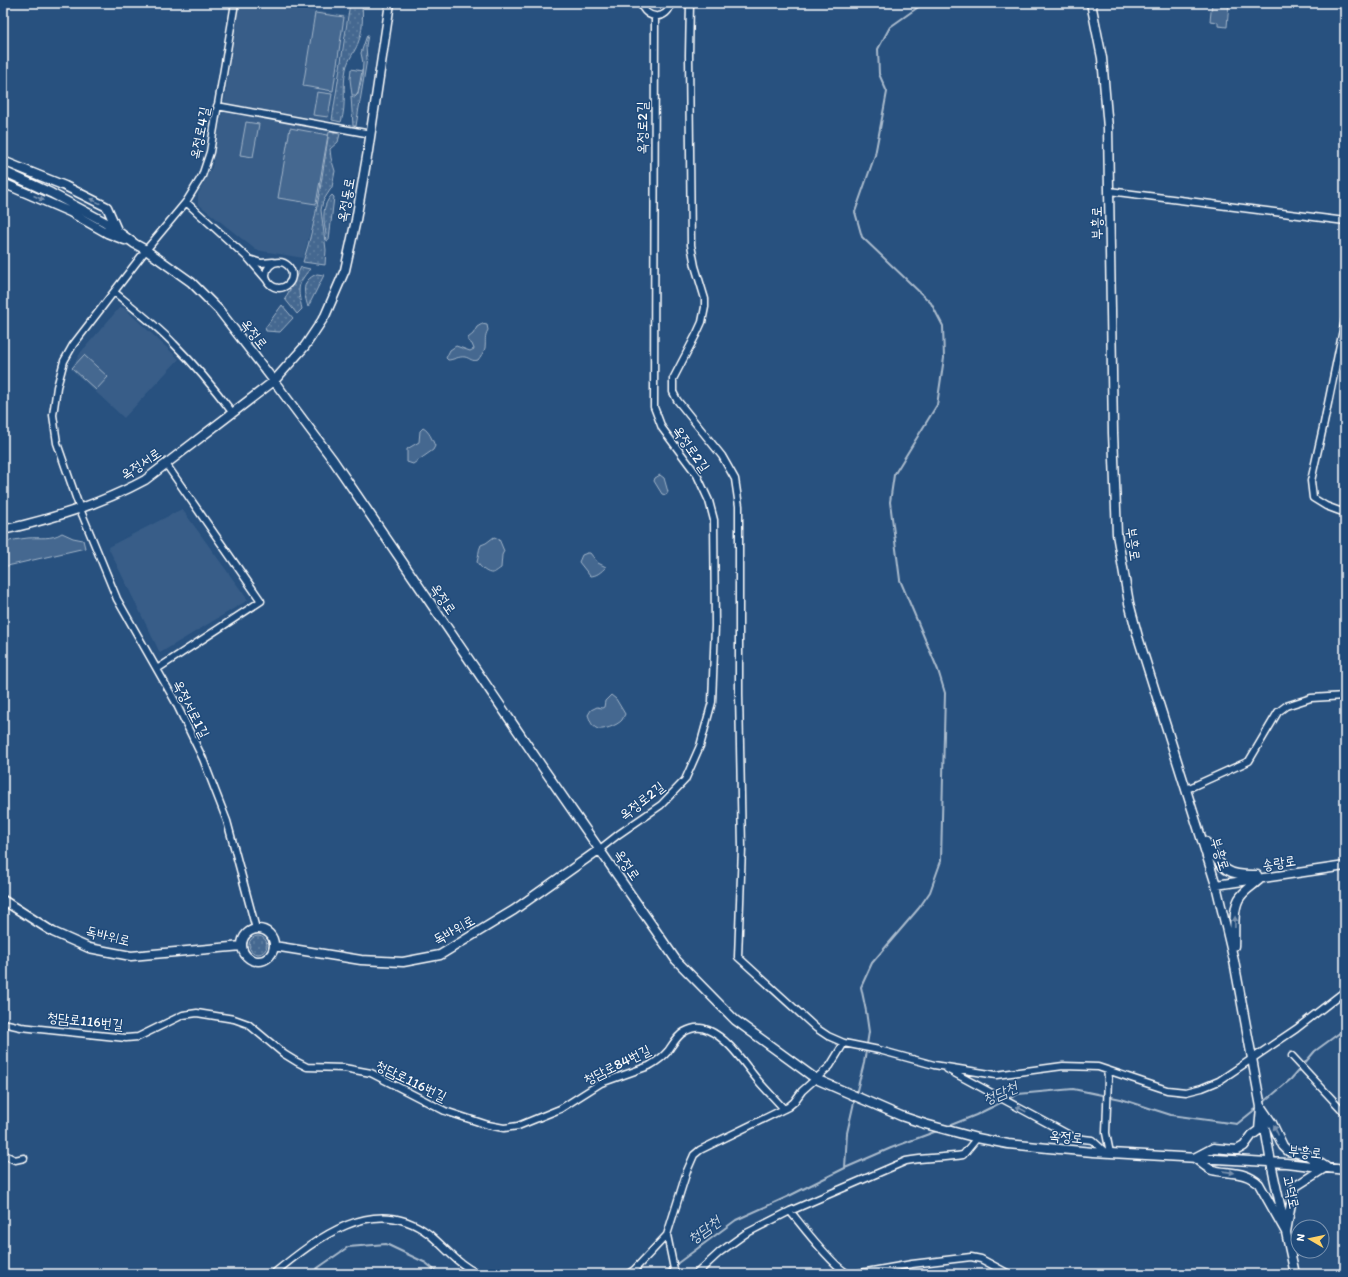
<svg xmlns="http://www.w3.org/2000/svg" width="1348" height="1277" viewBox="0 0 1348 1277" font-family="Itim,'Poor Story',sans-serif">
<defs>
<pattern id="grass-dots" width="8" height="8" patternUnits="userSpaceOnUse"><rect width="8" height="8" fill="#446890"/><path d="M2 2h.1M6 6h.1" fill="none" stroke="#607fa1" stroke-width="1.8" stroke-linecap="round"/></pattern>
</defs>
<rect width="100%" height="100%" fill="#28517f"/>
<filter id="ink" filterUnits="userSpaceOnUse"><feTurbulence type="fractalNoise" baseFrequency=".025" numOctaves="2"/><feDisplacementMap in="SourceGraphic" scale="8" xChannelSelector="R" yChannelSelector="G"/><feConvolveMatrix kernelMatrix="1 2 1 2 8 2 1 2 1" color-interpolation-filters="sRGB"/></filter>
<g filter="url(#ink)">
<path fill="#375d88" d="M 239,3 L 263,3 L 347,16 L 330,121 L 224,104 Z
M 222,112 L 329,130 L 314,218 L 303,258 L 256,250 L 198,204 L 198,194 L 212,167 Z
M 120,307 L 124,308 L 179,359 L 124,418 L 71,369 L 81,352 Z
M 182,509 L 248,600 L 160,653 L 108,547 Z"/>
<path fill="url(#grass-dots)" stroke="#a2b4c8" d="M 350,3 L 362,3 C 363,16 363,31 358,43 C 355,52 348,59 346,69 C 342,86 347,105 341,122 L 332,120 Z
M 367,35 L 368,35 L 366,46 L 367,59 L 356,126 L 353,126 L 351,96 L 355,97 L 358,94 L 362,77 L 363,63 L 361,53 Z
M 329,132 L 340,134 L 338,142 L 330,149 L 331,158 L 335,171 L 332,187 L 323,201 L 321,210 L 326,250 L 325,265 L 303,262 C 317,220 322,175 329,132 Z
M 332,195 L 334,197 L 329,240 L 327,241 C 325,225 319,208 332,195 Z
M 301,267 L 310,269 C 296,285 298,290 302,309 L 297,314 L 285,299 Z
M 317,274 L 324,275 L 308,307 C 304,293 300,281 317,274 Z
M 282,305 L 293,318 L 280,332 L 266,331 L 265,328 Z
M249 945a9 9 0 1 1 18 0a9 9 0 1 1-18 0Z"/>
<path fill="#446890" stroke="#a2b4c8" d="M 1212,3 L 1229,3 L 1227,27 L 1218,26 L 1218,22 L 1210,21 Z
M 315,13 L 344,17 L 333,91 L 303,86 Z
M 351,69 L 362,71 L 358,92 L 357,95 L 352,95 L 350,79 Z
M 317,92 L 332,94 L 328,117 L 313,115 Z
M 246,122 L 259,124 L 253,157 L 240,155 Z
M 290,128 L 328,135 L 316,204 L 278,198 Z
M 482,324 L 487,325 L 488,330 C 484,337 486,340 485,348 C 484,352 480,357 478,360 C 472,362 470,358 465,357 C 459,356 453,360 448,360 L 446,358 L 450,350 L 456,346 L 470,351 L 474,349 L 472,344 L 468,341 L 468,338 L 473,334 L 477,327 Z
M 84,355 L 108,377 L 96,390 L 72,368 Z
M 423,428 C 429,431 432,439 435,446 L 433,450 L 413,464 L 407,462 L 407,449 L 419,442 L 420,431 Z
M 660,475 L 664,478 L 668,492 L 666,495 L 662,494 L 654,481 L 655,478 Z
M 62,533 L 73,538 L 83,540 L 85,548 L 3,567 L 3,543 C 11,540 20,539 28,538 C 40,537 51,540 62,533 Z
M 494,537 L 499,539 L 504,551 L 502,555 L 501,568 C 499,569 496,572 493,573 C 487,574 480,567 477,562 C 479,556 478,551 481,545 L 486,543 Z
M 587,553 L 590,553 L 598,563 L 606,567 C 601,572 597,576 590,576 L 579,562 L 582,555 Z
M 611,695 L 616,699 L 625,714 C 624,716 623,718 622,720 C 618,725 601,732 596,728 C 591,725 590,720 588,715 L 591,710 L 597,707 L 602,708 L 604,707 L 605,701 Z"/>
<g fill="none" stroke-linecap="round" stroke-linejoin="round">
<path stroke="#aabbcd" stroke-width="2" d="M 856,1094 L 864,1063 L 869,1032 L 866,1011 L 861,987 L 872,963 L 919,908 L 930,892 L 941,861 L 945,693 L 938,670 L 900,580 L 890,502 L 894,475 L 937,405 L 944,358 L 943,326 L 931,303 L 862,237 L 855,212 L 875,155 L 887,92 L 879,74 L 878,49 L 890,27 L 924,3
M 1263,1103 L 1291,1079 L 1315,1051 L 1345,1029
M 946,1127 L 976,1115 L 1018,1094 L 1073,1089 L 1121,1099 L 1171,1115 L 1237,1124 L 1258,1107
M 845,1168 L 847,1133 L 855,1098
M 309,1274 L 348,1247 L 386,1244 L 426,1263 L 439,1274
M 663,1274 L 736,1220 L 789,1196 L 845,1168 L 891,1148 L 937,1131"/>
<defs>
<path id="street" d="M 235,3 L 210,152 L 202,176 L 186,202 L 146,250 L 73,345 L 64,361 L 57,387 L 53,415 L 57,443 L 80,509 L 117,599 L 175,701 L 203,759 L 227,821 L 256,929
M 641,3 C 645,20 668,21 671,3
M 690,3 L 689,55 L 691,245 L 695,266 L 705,299 L 705,307 L 702,322 L 697,333 L 673,379 L 673,392 L 677,400 L 722,456 L 735,479 L 739,506 L 739,694 L 742,848 L 738,957 L 816,1028 L 828,1036 L 844,1043 L 879,1050 L 934,1065 L 996,1075 L 1063,1066 L 1098,1067 L 1167,1090 L 1186,1092 L 1202,1088 L 1219,1081 L 1296,1029 L 1345,991
M 217,106 L 371,134
M 1109,191 L 1345,221
M 186,202 L 249,259
M266 275a13 13 0 1 1 26 0a13 13 0 1 1-26 0Z
M 267,280 L 249,259 L 261,263 L 273,262
M 114,292 C 135,309 156,325 174,344 C 195,365 214,388 232,412
M 1345,320 L 1324,423 L 1311,481 L 1313,498 L 1326,506 L 1345,513
M 157,669 L 261,601 L 166,464
M 1187,789 L 1249,761 L 1278,712 L 1286,706 L 1311,698 L 1345,696
M 600,849 L 619,834 L 661,805 L 685,780 L 700,746 L 712,702 L 715,626 L 714,520 L 709,501 L 697,475 L 662,428 L 654,407 L 655,17
M 3,1023 L 21,1027 L 126,1038 L 138,1037 L 183,1015 L 197,1013 L 234,1019 L 248,1024 L 284,1054 L 297,1062 L 307,1067 L 344,1068 L 371,1073 L 445,1111 L 488,1125 L 504,1128 L 518,1126 L 560,1109 L 601,1083 L 649,1066 C 656,1062 663,1057 668,1051 C 673,1044 677,1036 684,1032 C 691,1028 700,1026 708,1030 C 731,1040 745,1066 761,1084 C 769,1093 777,1101 784,1109
M 1292,1056 L 1345,1113
M 947,1069 L 1075,1138 L 1092,1140 L 1105,1152
M 1107,1070 L 1108,1078 L 1106,1133 L 1110,1153
M 3,1154 L 15,1160 L 24,1158
M 790,1211 C 800,1223 837,1272 850,1274
M 273,1274 C 316,1239 374,1192 429,1234 C 446,1248 458,1265 479,1274
M 628,1274 L 634,1270 L 667,1235
M 675,1274 L 667,1235 L 687,1171 L 694,1155 L 700,1150 L 788,1107 L 794,1102 L 802,1091 L 830,1066 L 844,1043
M 696,1274 L 720,1252 L 745,1234 L 790,1211 L 906,1161 C 925,1157 944,1158 963,1155 L 977,1138
M 855,1274 L 912,1264 L 971,1257 L 981,1259 L 1009,1274"/>
<path id="secondary" d="M 1091,3 L 1102,58 L 1108,128 L 1113,433 L 1117,534 L 1129,603 L 1138,637 L 1216,885 L 1234,961 L 1261,1107 L 1259,1130 L 1252,1135 L 1244,1146 L 1237,1150 L 1213,1148 L 1194,1158 C 1200,1161 1206,1168 1212,1170 C 1229,1174 1246,1171 1259,1184 L 1286,1232
M 3,161 L 65,186 L 107,207 L 117,230
M 3,171 L 51,193 L 105,222 L 135,244 L 146,250 L 191,282 L 219,310 L 274,381 L 333,460 L 543,768 L 676,960 L 735,1020 L 816,1079 L 901,1116 L 925,1124 L 977,1138 L 1008,1144 L 1048,1148 L 1093,1152 L 1286,1163 L 1345,1170
M 3,183 L 70,212 L 107,233 L 125,240
M 3,530 C 52,519 101,504 145,480 L 274,381 L 305,346 L 325,316 L 345,270 L 356,220 L 368,151 L 390,3
M 1206,842 C 1222,868 1224,876 1257,875
M 1216,885 L 1345,866
M 3,900 L 53,932 L 89,948 L 131,956 L 242,946
M242 945a16 16 0 1 1 32 0a16 16 0 1 1-32 0Z
M 274,946 L 361,960 L 403,962 L 440,955 L 514,910 L 600,849
M 1234,946 C 1235,932 1232,906 1241,896 C 1246,889 1254,885 1260,879
M 1261,1107 L 1272,1123 L 1283,1146 L 1288,1151 L 1307,1155 L 1326,1167 L 1296,1186 L 1293,1192 L 1286,1232
M 1263,1116 L 1271,1163 L 1295,1274"/>
</defs>
<use href="#street" stroke="#fff" stroke-width="9"/>
<use href="#secondary" stroke="#fff" stroke-width="11"/>
<use href="#street" stroke="#1f4a7a" stroke-width="6"/>
<use href="#secondary" stroke="#1f4a7a" stroke-width="8"/>
</g>
<defs><path id="oneway-solid" d="M-6-.8H1V-3.2L6.5 0L1 3.2V.8H-6Z"/></defs>
<g fill="#7992af">
<use href="#oneway-solid" transform="translate(39 198) rotate(24)"/>
<use href="#oneway-solid" transform="translate(95 201) rotate(-154)"/>
<use href="#oneway-solid" transform="translate(1235 922) rotate(-89)"/>
<use href="#oneway-solid" transform="translate(1021 1109) rotate(-152)"/>
<use href="#oneway-solid" transform="translate(1276 1130) rotate(-114)"/>
<use href="#oneway-solid" transform="translate(1229 1172) rotate(8)"/>
</g>
</g>
<g text-anchor="middle" dominant-baseline="central" stroke-width="3" stroke-linejoin="round" paint-order="stroke">
<g font-size="14" fill="#fff" stroke="#1f4a7a">
<text transform="translate(642 128) rotate(-90)">옥정로2길</text>
<text transform="translate(200 133) rotate(-79)">옥정로4길</text>
<text transform="translate(346 200) rotate(-80)">옥정동로</text>
<text transform="translate(1097 223) rotate(-91)">부흥로</text>
<text transform="translate(254 334) rotate(52)">옥정로</text>
<text transform="translate(691 449) rotate(55)">옥정로2길</text>
<text transform="translate(141 464) rotate(-34)">옥정서로</text>
<text transform="translate(1133 544) rotate(82)">부흥로</text>
<text transform="translate(443 599) rotate(56)">옥정로</text>
<text transform="translate(191 709) rotate(63)">옥정서로1길</text>
<text transform="translate(642 801) rotate(-38)">옥정로2길</text>
<text transform="translate(1220 854) rotate(73)">부흥로</text>
<text transform="translate(1279 863) rotate(-9)">송랑로</text>
<text transform="translate(627 865) rotate(56)">옥정로</text>
<text transform="translate(454 930) rotate(-29)">독바위로</text>
<text transform="translate(108 936) rotate(14)">독바위로</text>
<text transform="translate(85 1021) rotate(6)">청담로116번길</text>
<text transform="translate(617 1065) rotate(-26)">청담로84번길</text>
<text transform="translate(411 1081) rotate(26)">청담로116번길</text>
<text transform="translate(1066 1137) rotate(5)">옥정로</text>
<text transform="translate(1305 1152) rotate(6)">부흥로</text>
<text transform="translate(1291 1192) rotate(78)">고덕로</text>
</g>
<g font-size="15" font-style="italic" fill="#d4dde6" stroke="#1f4a7a">
<text transform="translate(1000 1093) rotate(-23)">청담천</text>
<text transform="translate(704 1230) rotate(-36)">청담천</text>
</g>
</g>
<rect width="1348" height="1277" fill="none" stroke="#1f4a7a" stroke-width="16"/>
<rect x="8" y="8" width="1332" height="1261" fill="none" stroke="#fff" stroke-width="1.5" filter="url(#ink)"/>
<g transform="translate(1310 1239) rotate(279)"><circle r="19" fill="#1f4a7a" stroke="#7992af"/>
<path d="M0-3L7 15L0 10L-7 15Z" fill="#ffd166"/>
<text y="-6" font-size="11" font-weight="bold" text-anchor="middle" fill="#ffffff">N</text>
</g>
</svg>
